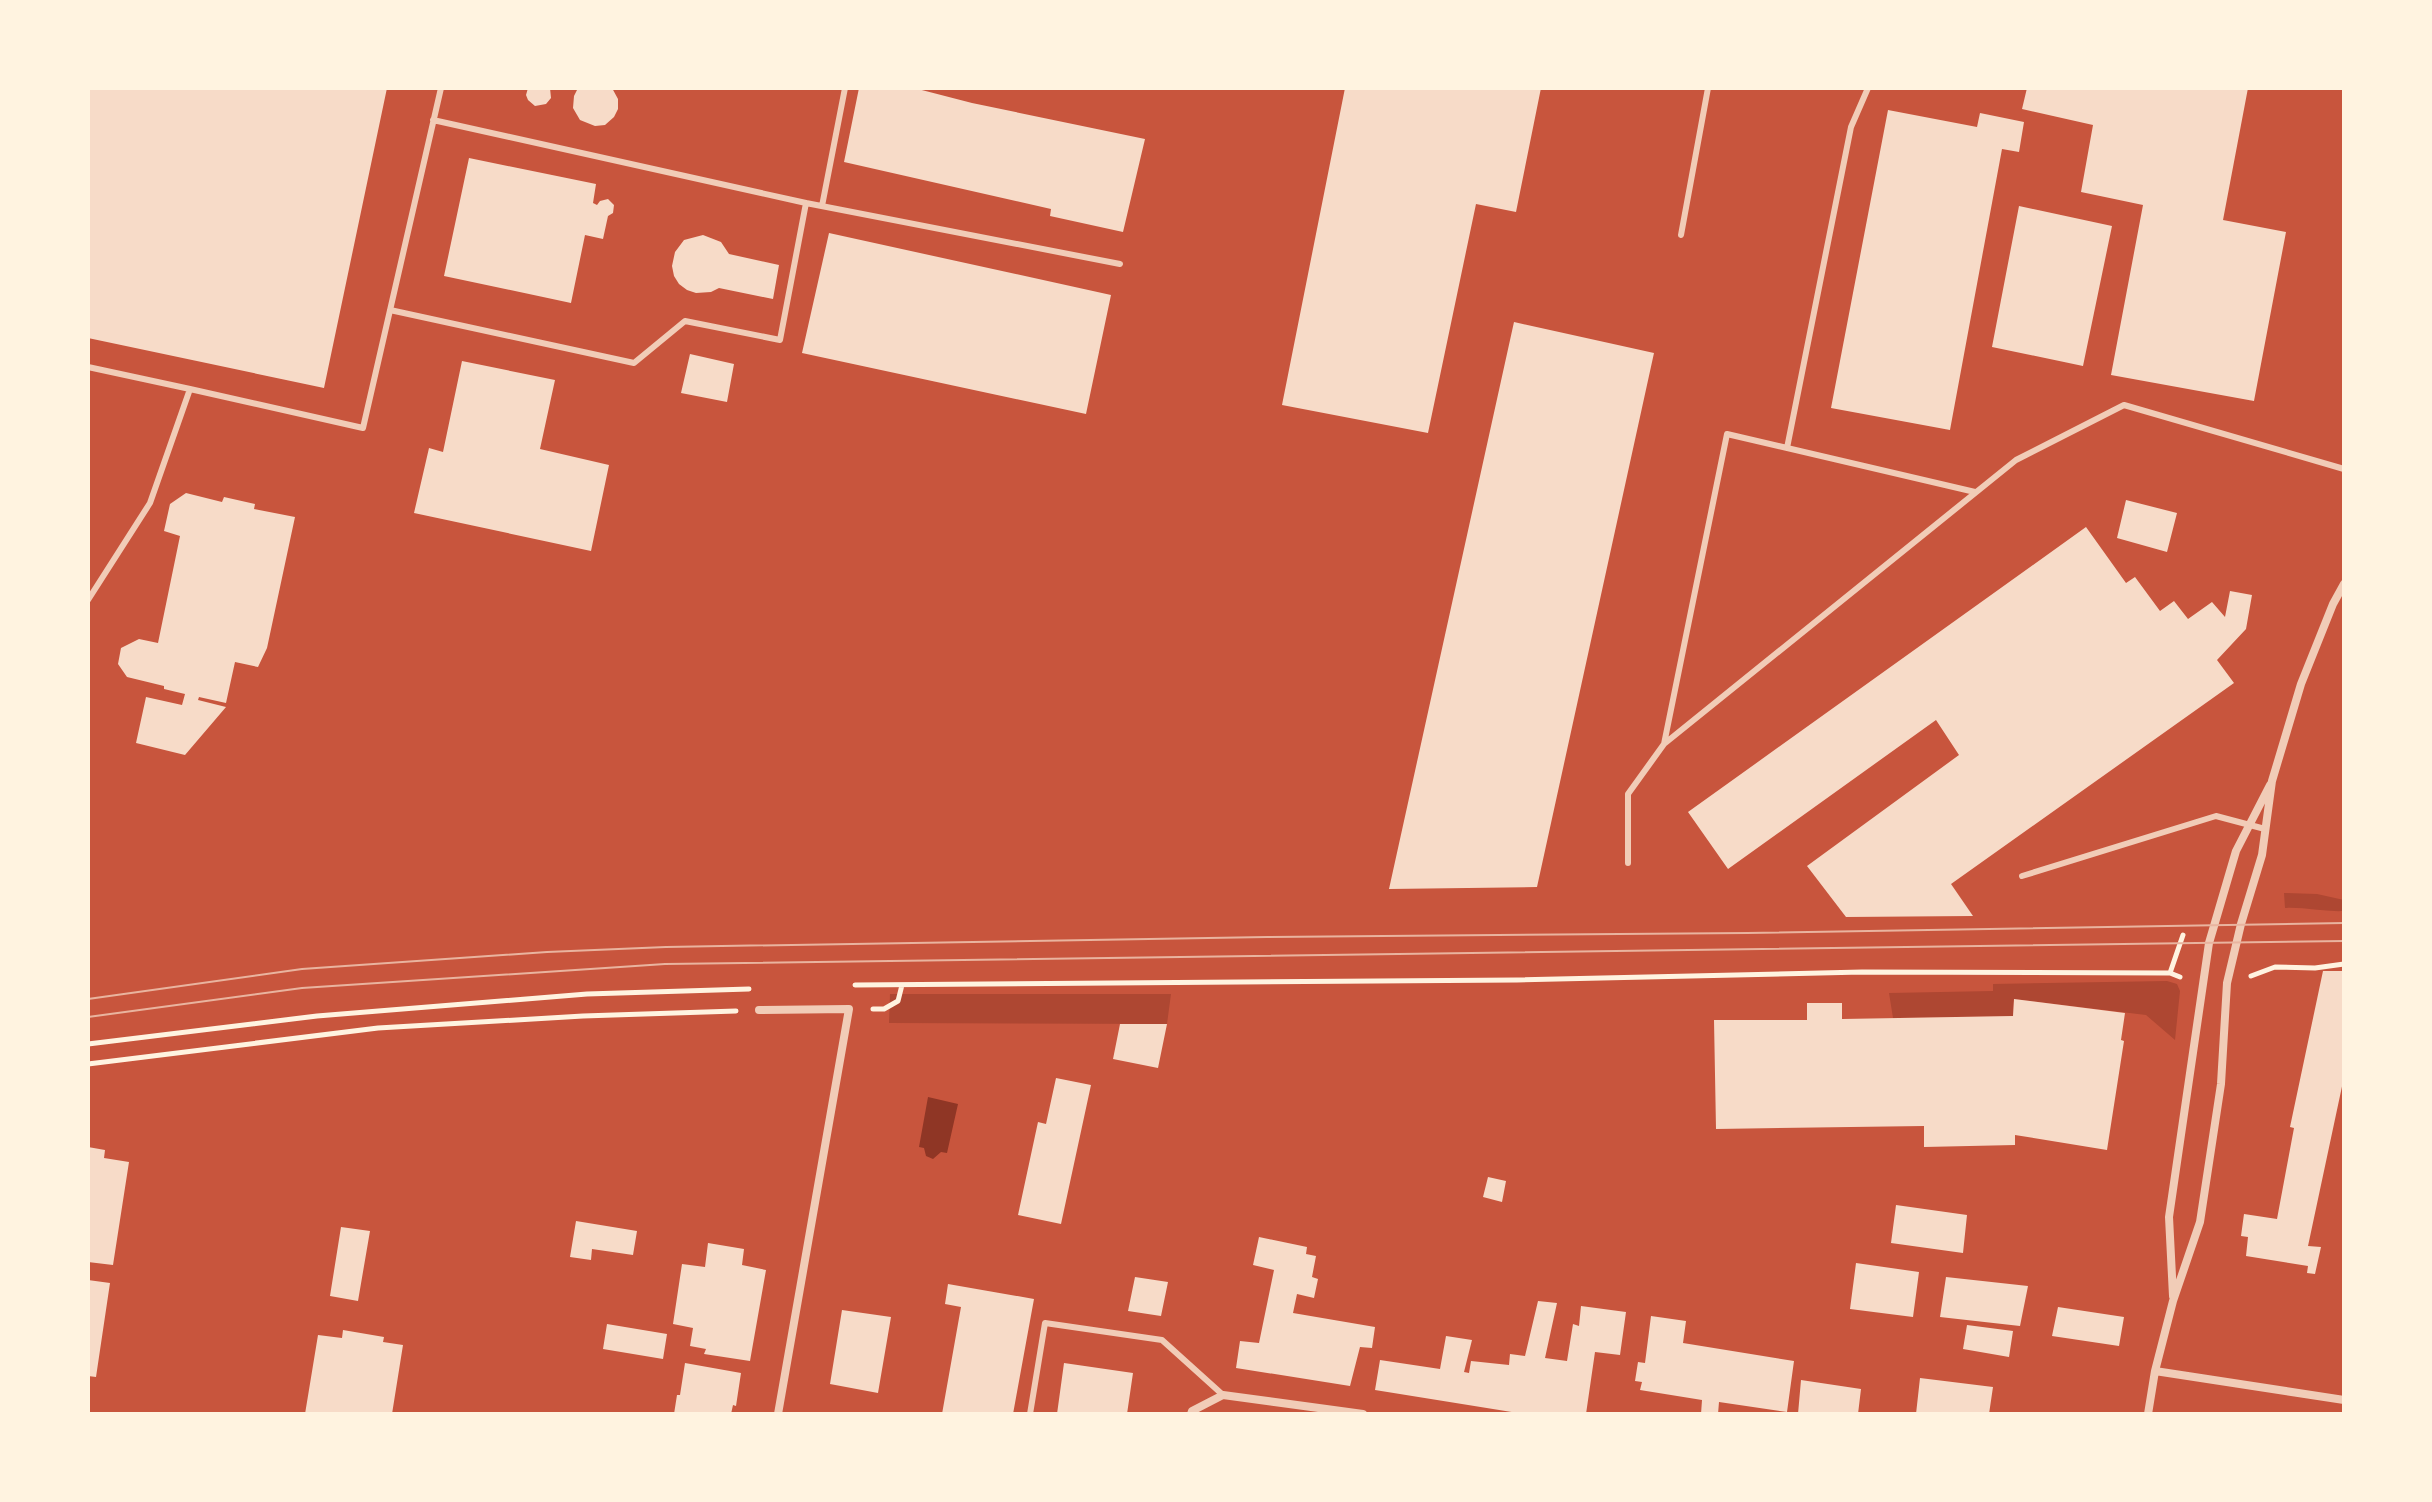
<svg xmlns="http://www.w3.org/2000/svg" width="2432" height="1502" viewBox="0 0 2432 1502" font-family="'Alegreya Sans',sans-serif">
<rect width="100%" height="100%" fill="#c8553d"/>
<path fill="#ae4732" d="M 2284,893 L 2317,894 L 2344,900 L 2344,911 C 2324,912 2305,907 2285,908 Z
M 2167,981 L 2177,984 L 2180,991 L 2175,1040 L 2146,1015 L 2014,999 L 2013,1016 L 1893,1018 L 1889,993 L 1993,991 L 1993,984 Z
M 890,994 L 1171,994 L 1167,1024 L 889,1023 Z"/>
<path fill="#8f3625" d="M 928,1097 L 958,1104 L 947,1153 L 941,1152 L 933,1159 L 926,1156 L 924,1148 L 919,1147 Z"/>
<path fill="#f7dbc8" d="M 88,88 L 387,88 L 324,388 L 88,338 Z
M 528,88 L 550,88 L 551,98 L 546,104 L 535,106 L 528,100 L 526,95 Z
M 578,88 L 612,88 L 618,99 L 618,109 L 614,117 L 605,125 L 595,126 L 580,120 L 573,108 L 574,96 Z
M 859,88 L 914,88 L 972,103 L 1145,139 L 1123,232 L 1050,216 L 1051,209 L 844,162 Z
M 1345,88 L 1541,88 L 1516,212 L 1476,204 L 1428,433 L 1282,405 Z
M 2027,88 L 2248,88 L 2223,220 L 2286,232 L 2254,401 L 2111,375 L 2143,205 L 2081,192 L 2093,125 L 2022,109 Z
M 1888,110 L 1977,127 L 1980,113 L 2024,122 L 2019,152 L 2002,149 L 1950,430 L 1831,408 Z
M 469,158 L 596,184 L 593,203 L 597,205 L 600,201 L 608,199 L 614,205 L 613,213 L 608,216 L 603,239 L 585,235 L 571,303 L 444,276 Z
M 2019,206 L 2112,226 L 2083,366 L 1992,347 Z
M 829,233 L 1111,295 L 1086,414 L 802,353 Z
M 703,235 L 721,242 L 729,254 L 779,265 L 773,299 L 719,288 L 711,292 L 696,293 L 687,290 L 679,284 L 674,276 L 672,266 L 675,252 L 684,240 Z
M 1514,322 L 1654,353 L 1537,887 L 1389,889 Z
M 690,354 L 734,364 L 727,402 L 681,393 Z
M 462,361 L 555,380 L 540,449 L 609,465 L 591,551 L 414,513 L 429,448 L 443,452 Z
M 186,493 L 222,502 L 224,497 L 255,504 L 254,509 L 295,517 L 267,648 L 258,667 L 235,662 L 226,703 L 199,697 L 198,700 L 226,707 L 185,755 L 136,743 L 146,697 L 182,705 L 185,694 L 164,689 L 164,686 L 127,677 L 118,664 L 121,648 L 139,639 L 158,643 L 180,536 L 164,531 L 170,504 Z
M 2126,500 L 2177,513 L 2167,552 L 2117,538 Z
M 2086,527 L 2126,583 L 2135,577 L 2160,611 L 2174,601 L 2188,619 L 2212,602 L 2225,617 L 2230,591 L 2252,595 L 2246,629 L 2217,660 L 2234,683 L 1951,884 L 1973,916 L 1846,917 L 1807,866 L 1959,755 L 1936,720 L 1728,869 L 1688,812 Z
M 2323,971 L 2344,971 L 2344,1077 L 2308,1246 L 2321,1247 L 2315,1274 L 2307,1273 L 2308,1266 L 2246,1256 L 2248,1237 L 2241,1236 L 2244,1214 L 2277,1219 L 2294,1128 L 2290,1127 Z
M 2014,999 L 2125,1013 L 2121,1040 L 2124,1041 L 2107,1150 L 2015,1135 L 2015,1145 L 1924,1147 L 1924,1126 L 1716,1129 L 1714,1020 L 1807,1020 L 1807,1003 L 1842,1003 L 1842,1019 L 2013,1016 Z
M 1120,1024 L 1167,1024 L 1158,1068 L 1113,1059 Z
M 1056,1078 L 1091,1085 L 1061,1224 L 1018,1215 L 1038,1122 L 1046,1124 Z
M 88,1147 L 105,1150 L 104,1158 L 129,1162 L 113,1265 L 88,1262 Z
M 1488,1177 L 1506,1181 L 1502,1202 L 1483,1197 Z
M 1896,1205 L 1967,1215 L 1963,1253 L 1891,1243 Z
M 576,1221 L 637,1231 L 633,1255 L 592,1249 L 591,1260 L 570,1257 Z
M 341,1227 L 370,1231 L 358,1301 L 330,1296 Z
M 1259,1237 L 1307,1247 L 1306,1254 L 1316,1256 L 1312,1277 L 1318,1279 L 1314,1298 L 1297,1294 L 1293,1313 L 1375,1327 L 1372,1348 L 1360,1347 L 1350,1386 L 1236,1368 L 1240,1341 L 1259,1343 L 1274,1270 L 1253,1265 Z
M 708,1243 L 744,1249 L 742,1265 L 766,1270 L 750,1361 L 704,1354 L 706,1349 L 690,1346 L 693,1328 L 673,1324 L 682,1264 L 705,1267 Z
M 1856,1263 L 1919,1272 L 1913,1317 L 1850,1309 Z
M 1135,1277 L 1168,1282 L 1161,1316 L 1128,1311 Z
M 1946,1277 L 2028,1286 L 2020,1326 L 1940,1317 Z
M 88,1280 L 110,1283 L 96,1377 L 88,1376 Z
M 948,1284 L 1034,1299 L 1013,1414 L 942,1414 L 961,1307 L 945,1304 Z
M 1538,1301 L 1557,1303 L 1545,1358 L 1567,1361 L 1573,1324 L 1579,1326 L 1581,1306 L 1626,1312 L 1620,1355 L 1595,1352 L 1586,1414 L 1524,1414 L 1375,1390 L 1380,1360 L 1440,1369 L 1446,1336 L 1472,1340 L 1464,1372 L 1469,1373 L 1471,1361 L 1509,1365 L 1510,1354 L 1525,1356 Z
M 2058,1307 L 2124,1317 L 2119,1346 L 2052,1336 Z
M 842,1310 L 891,1317 L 878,1393 L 830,1384 Z
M 1651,1316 L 1686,1321 L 1683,1343 L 1794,1361 L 1787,1412 L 1719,1402 L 1718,1414 L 1701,1414 L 1702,1400 L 1640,1390 L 1642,1382 L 1635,1381 L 1638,1362 L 1645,1363 Z
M 607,1324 L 667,1334 L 663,1359 L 603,1349 Z
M 1967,1325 L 2013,1331 L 2009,1357 L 1963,1349 Z
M 343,1330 L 384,1337 L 383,1342 L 403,1345 L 392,1414 L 305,1414 L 318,1335 L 342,1338 Z
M 685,1363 L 741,1373 L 736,1406 L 733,1405 L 731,1414 L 674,1414 L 677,1395 L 680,1395 Z
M 1064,1363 L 1133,1373 L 1127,1414 L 1057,1414 Z
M 1920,1378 L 1993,1387 L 1989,1414 L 1916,1414 Z
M 1801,1380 L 1861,1389 L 1858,1414 L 1798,1414 Z"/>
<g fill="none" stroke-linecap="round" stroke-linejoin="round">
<path stroke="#fff3e0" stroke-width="5" d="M 2170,973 L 2183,935
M 2251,976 L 2275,967 L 2315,968 L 2344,964
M 855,985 L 1517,980 L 1862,972 L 2170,973 L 2180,977
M 873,1009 L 884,1009 L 898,1001 L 902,985
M 88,1044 L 317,1016 L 587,994 L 749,989
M 88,1064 L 378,1028 L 583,1016 L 736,1011"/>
<path stroke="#f1ccb7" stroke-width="6" d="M 806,203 L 1120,264
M 822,206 L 845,88
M 1681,235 L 1708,88
M 390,310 L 634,363 L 685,321 L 780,340 L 806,203 L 433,120
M 88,367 L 190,389 L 150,503 L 88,600
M 190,389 L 363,428 L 441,88
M 1787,448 L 1851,127 L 1868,88
M 1975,492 L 1727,434 L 1664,744 L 2016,460 L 2124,405 L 2344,469
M 1628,863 L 1628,794 L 1664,744
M 2022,876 L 2216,816 L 2265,829
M 1030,1414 L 1045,1323 L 1162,1340 L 1223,1395"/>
<path stroke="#f1ccb7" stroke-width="8" d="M 759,1010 L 849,1009 L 778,1414
M 2173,1296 L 2169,1217 L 2209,943 L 2236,851 L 2270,785
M 2155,1371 L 2344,1400
M 1191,1414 L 1192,1411 L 1223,1395 L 1363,1414
M 2148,1414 L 2155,1371 L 2173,1301 L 2200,1222 L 2221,1084 L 2227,983 L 2241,924 L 2262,855 L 2272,781 L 2301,684 L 2333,604 L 2344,584"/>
<path stroke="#e9b49f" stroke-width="2" d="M 88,999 L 302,969 L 547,952 L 666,947 L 1267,937 L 1747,933 L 2344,923
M 88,1017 L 302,988 L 665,964 L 2344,941"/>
</g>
<rect width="2432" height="1502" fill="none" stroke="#fff3e0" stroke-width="180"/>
</svg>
